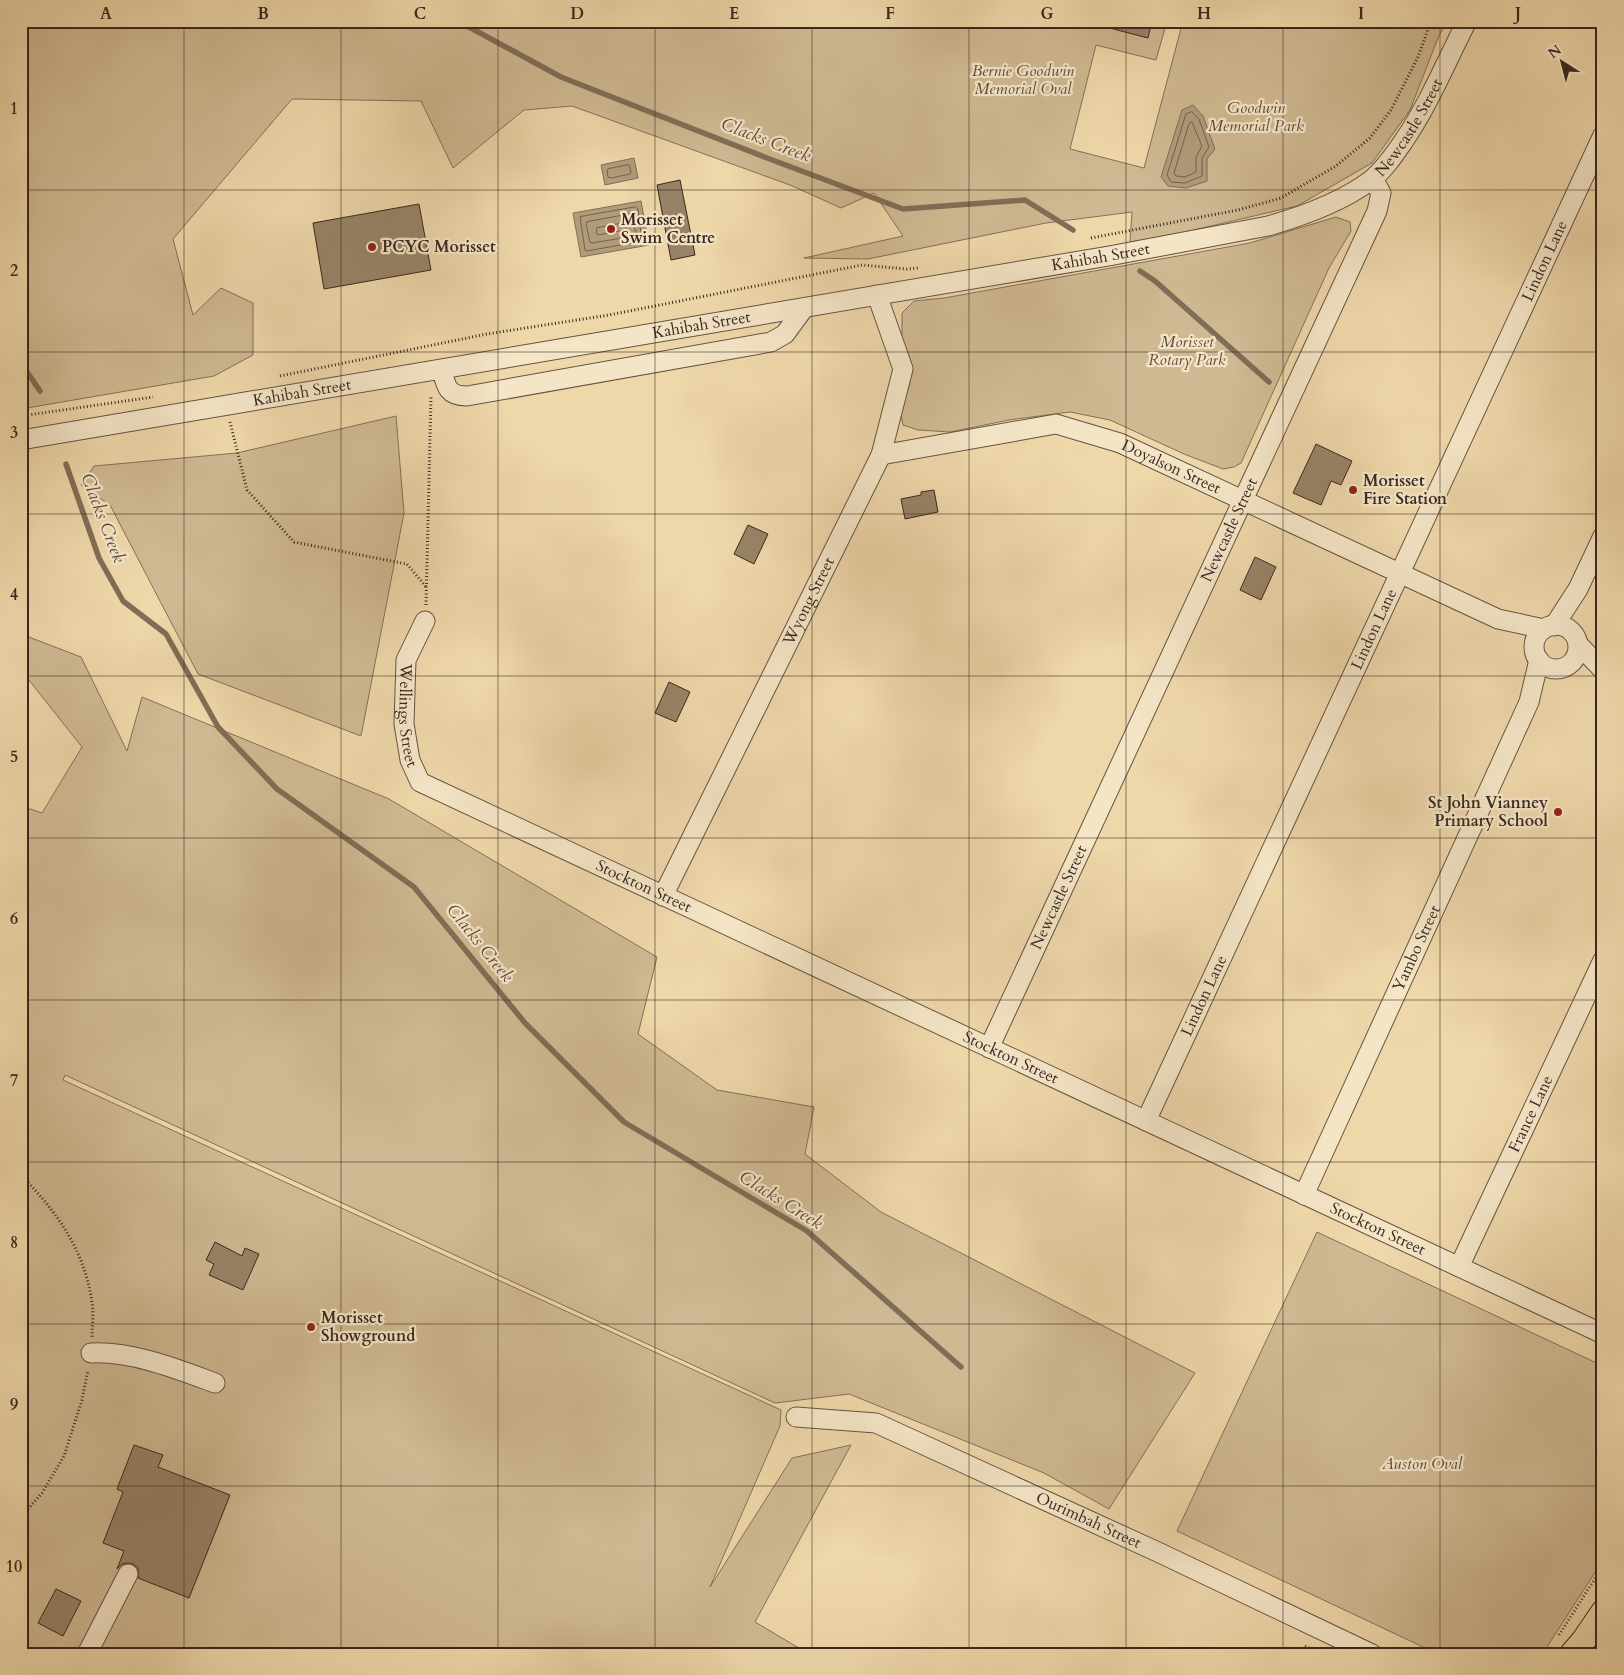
<svg xmlns="http://www.w3.org/2000/svg" width="1624" height="1675" viewBox="0 0 1624 1675" font-family="Cardo,serif">
<rect width="100%" height="100%" fill="#eed7a9"/>
<filter id="stains"><feTurbulence type="fractalNoise" baseFrequency=".004" numOctaves="4"/><feColorMatrix values="0 0 0 0 .2 0 0 0 0 .09 0 0 0 0 .02 0 0 0 .5 -.17"/></filter>
<radialGradient id="worn" r=".72"><stop offset=".6" stop-color="#630" stop-opacity="0"/><stop offset="1" stop-color="#630" stop-opacity=".3"/></radialGradient>
<path fill="#cfb992" stroke="#847058" d="M 21,21 L 1167,21 L 1156,60 L 1096,45 L 1070,149 L 1144,168 L 1183,21 L 1447,21 L 1438,38 L 1410,110 L 1372,163 L 1297,206 L 1172,235 L 1130,242 L 1132,212 L 1046,223 L 868,259 L 804,258 L 903,236 L 874,193 L 841,208 L 790,185 L 572,106 L 524,110 L 453,168 L 421,101 L 292,99 L 173,239 L 193,315 L 221,288 L 253,303 L 253,355 L 214,376 L 21,409 Z
M 1336,217 L 1350,222 L 1351,231 L 1329,268 L 1241,463 L 1234,467 L 1223,469 L 1184,454 L 1110,420 L 1070,412 L 1009,420 L 950,432 L 918,430 L 903,425 L 901,415 L 910,382 L 902,340 L 902,313 L 914,301 L 944,298 L 1250,243 Z
M 396,416 L 404,513 L 361,736 L 198,674 L 110,505 L 81,485 L 94,466 L 237,453 Z
M 21,634 L 81,657 L 127,751 L 142,697 L 389,799 L 657,957 L 638,1034 L 717,1090 L 814,1107 L 805,1154 L 881,1212 L 1195,1373 L 1109,1509 L 1044,1473 L 849,1394 L 775,1403 L 65,1075 L 63,1080 L 781,1410 L 780,1426 L 710,1587 L 792,1458 L 851,1445 L 755,1622 L 809,1654 L 21,1654 L 21,806 L 42,813 L 82,747 L 21,670 Z
M 1317,1232 L 1603,1366 L 1603,1560 L 1545,1650 L 1540,1654 L 1438,1654 L 1177,1531 Z"/>
<path fill="#b09b7a" stroke="#806d56" d="M 1193,105 L 1203,116 L 1215,149 L 1207,159 L 1207,181 L 1186,188 L 1168,186 L 1161,177 L 1182,110 Z
M 634,158 L 638,178 L 605,185 L 601,165 Z
M 641,201 L 649,245 L 581,257 L 573,213 Z"/>
<g fill="none" stroke-linecap="round" stroke-linejoin="round">
<path stroke="#74614c" stroke-width="1" d="M 1192,112 L 1199,119 L 1209,147 L 1202,158 L 1202,176 L 1185,183 L 1171,182 L 1167,175 L 1186,114 Z
M 1192,122 L 1202,146 L 1196,157 L 1196,172 L 1185,177 L 1176,176 L 1174,173 L 1189,124 Z
M 629,165 L 631,172 L 630,174 L 611,178 L 608,177 L 607,171 L 608,169 Z
M 636,207 L 638,209 L 642,241 L 587,251 L 585,250 L 580,217 Z
M 631,214 L 636,233 L 634,236 L 592,243 L 590,242 L 586,224 L 587,222 Z
M 624,223 L 626,225 L 625,230 L 598,235 L 596,233 L 597,228 Z"/>
<path stroke="#806d56" stroke-width="5.5" d="M 458,21 L 561,77 L 767,158 L 903,209 L 1025,200 L 1073,230
M 1140,271 L 1155,281 L 1269,382
M 21,363 L 40,391
M 66,464 L 99,558 L 123,601 L 166,634 L 218,727 L 277,789 L 414,887 L 525,1023 L 624,1122 L 807,1231 L 961,1367"/>
</g>
<path fill="#978367" stroke="#39271f" d="M 1103,21 L 1152,21 L 1148,38 L 1102,26 Z
M 680,180 L 695,255 L 671,260 L 657,185 Z
M 419,204 L 431,270 L 324,289 L 313,223 Z
M 1316,444 L 1352,461 L 1341,485 L 1331,481 L 1321,505 L 1293,493 Z
M 934,490 L 938,512 L 905,519 L 901,499 L 921,495 L 921,492 Z
M 748,525 L 768,534 L 754,564 L 734,554 Z
M 1255,557 L 1276,567 L 1261,600 L 1240,590 Z
M 669,682 L 690,692 L 676,722 L 655,713 Z
M 215,1242 L 242,1256 L 245,1248 L 259,1254 L 243,1290 L 209,1275 L 214,1264 L 206,1260 Z
M 134,1445 L 163,1455 L 158,1467 L 230,1495 L 189,1598 L 138,1578 L 138,1568 L 133,1564 L 128,1563 L 122,1564 L 117,1569 L 124,1551 L 103,1543 L 123,1492 L 117,1489 Z
M 56,1589 L 81,1601 L 63,1636 L 38,1623 Z"/>
<g fill="none" stroke-linecap="round" stroke-linejoin="round">
<defs>
<g id="minor">
<path d="M 442,370 C 446,387 448,396 467,396 L 771,342 L 785,334 L 804,308"/>
<path id="s1" d="M 21,440 L 1109,256 L 1268,226 C 1303,216 1342,202 1371,180 C 1384,170 1394,155 1403,142 C 1429,104 1446,62 1467,21"/>
<path id="s2" d="M 881,455 L 1056,424 L 1120,443 L 1498,619 L 1544,629"/>
<path id="s3" d="M 425,621 L 406,660 L 404,724 L 410,760 L 420,782 L 1603,1334"/>
<circle cx="1556" cy="647" r="22"/>
<path d="M 1554,626 L 1578,589 L 1603,536"/>
<path d="M 1578,644 L 1602,669"/>
<path id="s4" d="M 663,896 L 881,455 L 903,369 L 877,295"/>
<path id="s5" d="M 989,1048 L 1377,211 L 1381,193 L 1373,179"/>
<path id="s6" d="M 1146,1121 L 1603,135"/>
<path id="s7" d="M 1304,1195 L 1529,702 L 1539,660"/>
<path id="s8" d="M 1459,1267 L 1603,960"/>
<path d="M 91,1353 C 132,1351 177,1369 215,1383"/>
<path id="s9" d="M 796,1417 L 876,1423 L 1160,1553 L 1372,1654"/>
<path d="M 87,1654 L 128,1574"/>
</g>
<path id="major" d="M 1572,1654 L 1584,1640 L 1603,1612"/>
</defs>
<use href="#minor" stroke="#665342" stroke-width="21"/>
<use href="#major" stroke="#39271f" stroke-width="26"/>
<path stroke="#39271f" stroke-width="3" stroke-dasharray="1 2.5" stroke-linecap="butt" d="M 1091,238 L 1238,210 L 1281,198 L 1336,166 L 1370,138 L 1391,110 L 1418,57 L 1431,21
M 280,376 L 487,334 L 609,315 L 862,265 L 907,269 L 918,268
M 21,416 L 153,397
M 230,422 L 247,490 L 294,542 L 407,564 L 427,588
M 426,605 L 431,396
M 21,1175 C 57,1212 84,1249 92,1302 C 94,1313 92,1325 92,1337
M 21,1517 L 42,1493 L 64,1456 L 82,1400 L 88,1370
M 1559,1635 L 1603,1566
M 1305,1646 L 1322,1654
M 1547,1654 L 1552,1647"/>
<use href="#minor" stroke="#f4e5c7" stroke-width="19"/>
<use href="#major" stroke="#eed7a9" stroke-width="24"/>
</g>
<path fill="none" stroke="#39271f" stroke-width="1" stroke-opacity="0.55" d="M 184,21 L 184,1654M 341,21 L 341,1654M 498,21 L 498,1654M 655,21 L 655,1654M 812,21 L 812,1654M 969,21 L 969,1654M 1126,21 L 1126,1654M 1283,21 L 1283,1654M 1440,21 L 1440,1654M 21,190 L 1603,190M 21,352 L 1603,352M 21,514 L 1603,514M 21,676 L 1603,676M 21,838 L 1603,838M 21,1000 L 1603,1000M 21,1162 L 1603,1162M 21,1324 L 1603,1324M 21,1486 L 1603,1486"/>
<g fill="#8f2418" stroke="#f4e5c7" stroke-width="2">
<circle cx="611" cy="229" r="5"/>
<circle cx="372" cy="247" r="5"/>
<circle cx="1353" cy="490" r="5"/>
<circle cx="1558" cy="812" r="5"/>
<circle cx="311" cy="1327" r="5"/>
</g>
<g text-anchor="middle" dominant-baseline="central" stroke-width="4.5" stroke-linejoin="round" paint-order="stroke">
<g font-size="16" font-style="italic" fill="#5e4c3c" stroke="#f4e5c7">
<text x="1023" y="71">Bernie Goodwin<tspan x="1023" dy="18">Memorial Oval</tspan></text>
<text x="1256" y="108">Goodwin<tspan x="1256" dy="18">Memorial Park</tspan></text>
<text x="1187" y="342">Morisset<tspan x="1187" dy="18">Rotary Park</tspan></text>
<text x="1422" y="1464">Auston Oval</text>
</g>
<g font-size="16" fill="#39271f" stroke="#f4e5c7">
<text stroke="none"><textPath href="#s1" startOffset="1444">Newcastle Street</textPath></text>
<text stroke="none"><textPath href="#s1" startOffset="1095">Kahibah Street</textPath></text>
<text stroke="none"><textPath href="#s6" startOffset="948">Lindon Lane</textPath></text>
<text stroke="none"><textPath href="#s1" startOffset="690">Kahibah Street</textPath></text>
<text stroke="none"><textPath href="#s1" startOffset="285">Kahibah Street</textPath></text>
<text stroke="none"><textPath href="#s2" startOffset="301">Doyalson Street</textPath></text>
<text stroke="none"><textPath href="#s5" startOffset="571">Newcastle Street</textPath></text>
<text stroke="none"><textPath href="#s4" startOffset="329">Wyong Street</textPath></text>
<text stroke="none"><textPath href="#s6" startOffset="542">Lindon Lane</textPath></text>
<text stroke="none"><textPath href="#s3" startOffset="99">Wellings Street</textPath></text>
<text stroke="none"><textPath href="#s3" startOffset="415">Stockton Street</textPath></text>
<text stroke="none"><textPath href="#s5" startOffset="166">Newcastle Street</textPath></text>
<text stroke="none"><textPath href="#s7" startOffset="271">Yambo Street</textPath></text>
<text stroke="none"><textPath href="#s6" startOffset="138">Lindon Lane</textPath></text>
<text stroke="none"><textPath href="#s3" startOffset="820">Stockton Street</textPath></text>
<text stroke="none"><textPath href="#s8" startOffset="169">France Lane</textPath></text>
<text stroke="none"><textPath href="#s3" startOffset="1225">Stockton Street</textPath></text>
<text stroke="none"><textPath href="#s9" startOffset="314">Ourimbah Street</textPath></text>
</g>
<g font-size="16" font-weight="bold" fill="#39271f" stroke="#f4e5c7" text-anchor="start">
<text x="621" y="220">Morisset<tspan x="621" dy="18">Swim Centre</tspan></text>
<text x="382" y="247">PCYC Morisset</text>
<text x="1363" y="481">Morisset<tspan x="1363" dy="18">Fire Station</tspan></text>
<text x="1548" y="803" text-anchor="end">St John Vianney<tspan x="1548" dy="18">Primary School</tspan></text>
<text x="321" y="1318">Morisset<tspan x="321" dy="18">Showground</tspan></text>
</g>
<g font-size="18" font-style="italic" fill="#5d4a3a" stroke="#f4e5c7">
<text transform="translate(766 140) rotate(21)">Clacks Creek</text>
<text transform="translate(103 518) rotate(69)">Clacks Creek</text>
<text transform="translate(480 943) rotate(51)">Clacks Creek</text>
<text transform="translate(781 1200) rotate(32)">Clacks Creek</text>
</g>
</g>
<rect width="1624" height="1675" fill="none" stroke="#eed7a9" stroke-width="55"/>
<g transform="translate(1562 62) rotate(324)" stroke="#f4e5c7" stroke-width="4" paint-order="stroke">
<path d="M0-4L9 19L0 12L-9 19Z" fill="#39271f"/>
<text y="-8" font-size="14" font-weight="bold" text-anchor="middle" fill="#39271f">N</text>
</g>
<rect x="28" y="28" width="1568" height="1620" fill="none" stroke="#39271f" stroke-width="2"/>
<g font-size="16" text-anchor="middle" font-weight="bold" fill="#39271f">
<text x="106" y="19">A</text>
<text x="263" y="19">B</text>
<text x="420" y="19">C</text>
<text x="577" y="19">D</text>
<text x="734" y="19">E</text>
<text x="890" y="19">F</text>
<text x="1047" y="19">G</text>
<text x="1204" y="19">H</text>
<text x="1361" y="19">I</text>
<text x="1518" y="19">J</text>
<text x="14" y="114">1</text>
<text x="14" y="276">2</text>
<text x="14" y="438">3</text>
<text x="14" y="600">4</text>
<text x="14" y="762">5</text>
<text x="14" y="924">6</text>
<text x="14" y="1086">7</text>
<text x="14" y="1248">8</text>
<text x="14" y="1410">9</text>
<text x="14" y="1572">10</text>
</g>
<rect width="100%" height="100%" filter="url(#stains)"/>
<rect width="100%" height="100%" fill="url(#worn)"/>
</svg>
